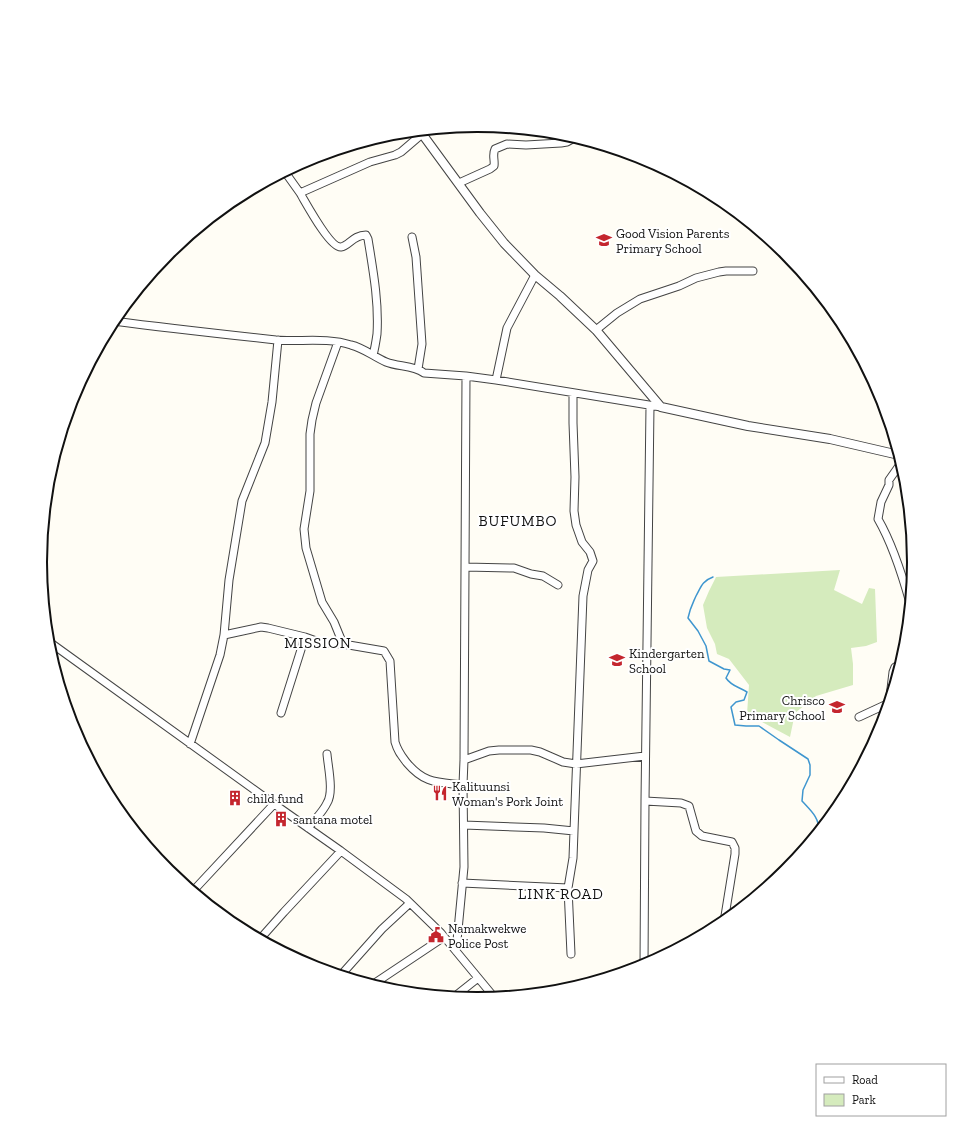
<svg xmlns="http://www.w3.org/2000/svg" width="954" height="1124" viewBox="0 0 954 1124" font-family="'Zilla Slab',serif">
<rect width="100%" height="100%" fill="#fffdf5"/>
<path fill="#d5ebbd" d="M 840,570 L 834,590 L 862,604 L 869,588 L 875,589 L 877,642 L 866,646 L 851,648 L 853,664 L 853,685 L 816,696 L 795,713 L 790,737 L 747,714 L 749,685 L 729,659 L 717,654 L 715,644 L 707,628 L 703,605 L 709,591 L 716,577 Z"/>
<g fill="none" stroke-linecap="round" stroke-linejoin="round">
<path stroke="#3f96cf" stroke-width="1.5" d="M 713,577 C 702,581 701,587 696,596 C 692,605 690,608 688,618 L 698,631 L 706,646 L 709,661 L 724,669 L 730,670 L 726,678 C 731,686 739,687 747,692 L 744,700 L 736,702 L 731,707 L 735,725 L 746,726 L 759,726 L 779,740 L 808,759 L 810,765 L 810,775 L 803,790 L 802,801 C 811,811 819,817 819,831"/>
<defs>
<path id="minor" d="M 285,172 L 300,193 L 370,162 L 395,155 L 401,152 L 422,134
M 459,183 L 490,169 L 494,166 C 495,160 492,155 495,149 L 507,144 L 526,145 L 561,143 L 567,142 L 576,137
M 300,193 C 306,203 330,248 341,247 C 349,246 353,235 366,235 L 368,239 C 373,270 379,302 377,334 C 376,341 375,348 373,355
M 412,237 L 416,257 L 422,344 L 418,369
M 113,321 C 167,328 221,334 276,340 C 300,342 327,337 351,345 C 364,348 374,357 386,362 C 398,367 413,365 424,373 L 466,376 L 496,380 L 661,407
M 596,330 L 617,313 L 640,299 L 679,286 L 696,278 L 719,272 L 726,271 L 753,271
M 338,342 L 316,403 L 312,420 L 310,434 L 310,491 L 304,529 L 306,548 L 322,602 L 334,622 L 343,644
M 496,380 L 507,328 L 535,275
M 573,393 L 573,423 L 575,477 L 574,511 L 576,525 L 582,542 L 590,552 L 593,561 L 588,570 L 583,596 L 574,831
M 901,463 L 889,480 L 889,485 L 881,502 L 878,519 C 893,545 902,574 910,603
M 465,567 L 514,568 L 531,574 L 543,576 L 558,585
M 224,635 L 261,627 L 268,628 L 305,637 L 322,643 L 343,644 L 384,651 L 390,661 L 395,742 C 398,752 401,755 407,763 C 425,784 437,782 463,785
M 48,641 L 274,804 L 341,851 L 406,899 L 441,933 L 494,997
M 890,697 L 893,672 L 895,667 L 900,664
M 281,713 L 305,637
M 859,717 L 887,704 L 889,702
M 190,744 L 220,655 L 224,635 L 229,580 L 242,501 L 265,443 L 272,402 L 278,340
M 464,760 L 489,751 L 499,750 L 531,750 L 540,752 L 563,762 L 576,764 L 645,756
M 645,801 L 681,803 L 689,806 L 696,831 L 702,836 L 732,842 L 735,848 L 735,854 L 724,922
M 464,825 L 544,828 L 574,831 L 573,858 L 568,888
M 308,828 C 314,820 323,812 327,803 C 334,792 328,767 327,754
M 462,883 L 568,888 L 571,954
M 193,891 L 274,804
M 260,939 L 284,912 L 341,851
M 456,951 L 464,867 L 463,785 L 464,760 L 466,376
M 644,966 L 645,801 L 650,406
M 341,975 L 382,929 L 410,903
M 372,985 L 444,937
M 454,997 L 478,978"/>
<path id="tertiary" d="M 420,131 L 480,213 L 504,243 L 535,275 L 560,296 L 596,330 L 661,407 L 748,426 L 830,439 L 899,455"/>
</defs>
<use href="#minor" stroke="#444" stroke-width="9"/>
<use href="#tertiary" stroke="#444" stroke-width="10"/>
<use href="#minor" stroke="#fff" stroke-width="7"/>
<use href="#tertiary" stroke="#fff" stroke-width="8"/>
</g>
<defs>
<symbol id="school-bare" viewBox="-9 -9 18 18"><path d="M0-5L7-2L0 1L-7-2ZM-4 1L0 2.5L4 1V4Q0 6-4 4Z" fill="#c4262e" stroke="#fff" stroke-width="2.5" paint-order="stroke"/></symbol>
<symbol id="restaurant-bare" viewBox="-9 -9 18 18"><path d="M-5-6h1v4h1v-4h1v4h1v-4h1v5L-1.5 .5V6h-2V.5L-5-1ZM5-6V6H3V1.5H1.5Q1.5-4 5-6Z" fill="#c4262e" stroke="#fff" stroke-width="2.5" paint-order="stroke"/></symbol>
<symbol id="building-bare" viewBox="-9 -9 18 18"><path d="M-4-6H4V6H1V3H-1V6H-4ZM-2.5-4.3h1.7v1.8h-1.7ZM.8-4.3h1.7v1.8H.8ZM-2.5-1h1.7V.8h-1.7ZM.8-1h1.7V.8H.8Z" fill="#c4262e" stroke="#fff" stroke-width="2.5" paint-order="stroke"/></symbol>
<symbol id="civic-bare" viewBox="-9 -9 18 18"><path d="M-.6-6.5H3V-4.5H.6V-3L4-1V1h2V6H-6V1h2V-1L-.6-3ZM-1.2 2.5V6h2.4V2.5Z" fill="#c4262e" stroke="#fff" stroke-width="2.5" paint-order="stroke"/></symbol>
</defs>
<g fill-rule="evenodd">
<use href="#school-bare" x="593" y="229" width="22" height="22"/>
<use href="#school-bare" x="606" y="649" width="22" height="22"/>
<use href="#school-bare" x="826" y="696" width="22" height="22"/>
<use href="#restaurant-bare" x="429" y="782" width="22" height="22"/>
<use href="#building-bare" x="224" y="787" width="22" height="22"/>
<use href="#building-bare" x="270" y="808" width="22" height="22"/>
<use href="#civic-bare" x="425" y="924" width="22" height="22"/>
</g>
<g text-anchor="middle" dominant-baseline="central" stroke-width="4" stroke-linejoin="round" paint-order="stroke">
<g font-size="13" fill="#111" stroke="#fff" text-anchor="start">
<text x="616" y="233">Good Vision Parents<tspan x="616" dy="15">Primary School</tspan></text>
<text x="629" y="653">Kindergarten<tspan x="629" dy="15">School</tspan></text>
<text x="825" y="700" text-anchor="end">Chrisco<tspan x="825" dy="15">Primary School</tspan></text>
<text x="452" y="786">Kalituunsi<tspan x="452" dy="15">Woman's Pork Joint</tspan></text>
<text x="247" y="798">child fund</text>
<text x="293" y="819">santana motel</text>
<text x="448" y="928">Namakwekwe<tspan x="448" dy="15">Police Post</tspan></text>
</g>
<g font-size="15" letter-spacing="1" fill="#111" stroke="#fff">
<text x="518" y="521">BUFUMBO</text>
<text x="318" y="643">MISSION</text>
<text x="561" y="894">LINK ROAD</text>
</g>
</g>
<path d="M0 0H954V1124H0ZM47 562a430 430 0 1 1 860 0a430 430 0 1 1-860 0Z" fill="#fff" fill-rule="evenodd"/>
<path fill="none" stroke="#111" stroke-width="2" d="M47 562a430 430 0 1 1 860 0a430 430 0 1 1-860 0Z"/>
<rect x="816" y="1064" width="130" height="52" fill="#ffffff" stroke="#a0a0a0"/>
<rect x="824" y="1077" width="20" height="6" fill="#ffffff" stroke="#a0a0a0"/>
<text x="852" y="1084" font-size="12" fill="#111111">Road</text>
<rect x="824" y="1094" width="20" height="12" fill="#d5ebbd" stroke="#a0a0a0"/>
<text x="852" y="1104" font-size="12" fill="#111111">Park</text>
</svg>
